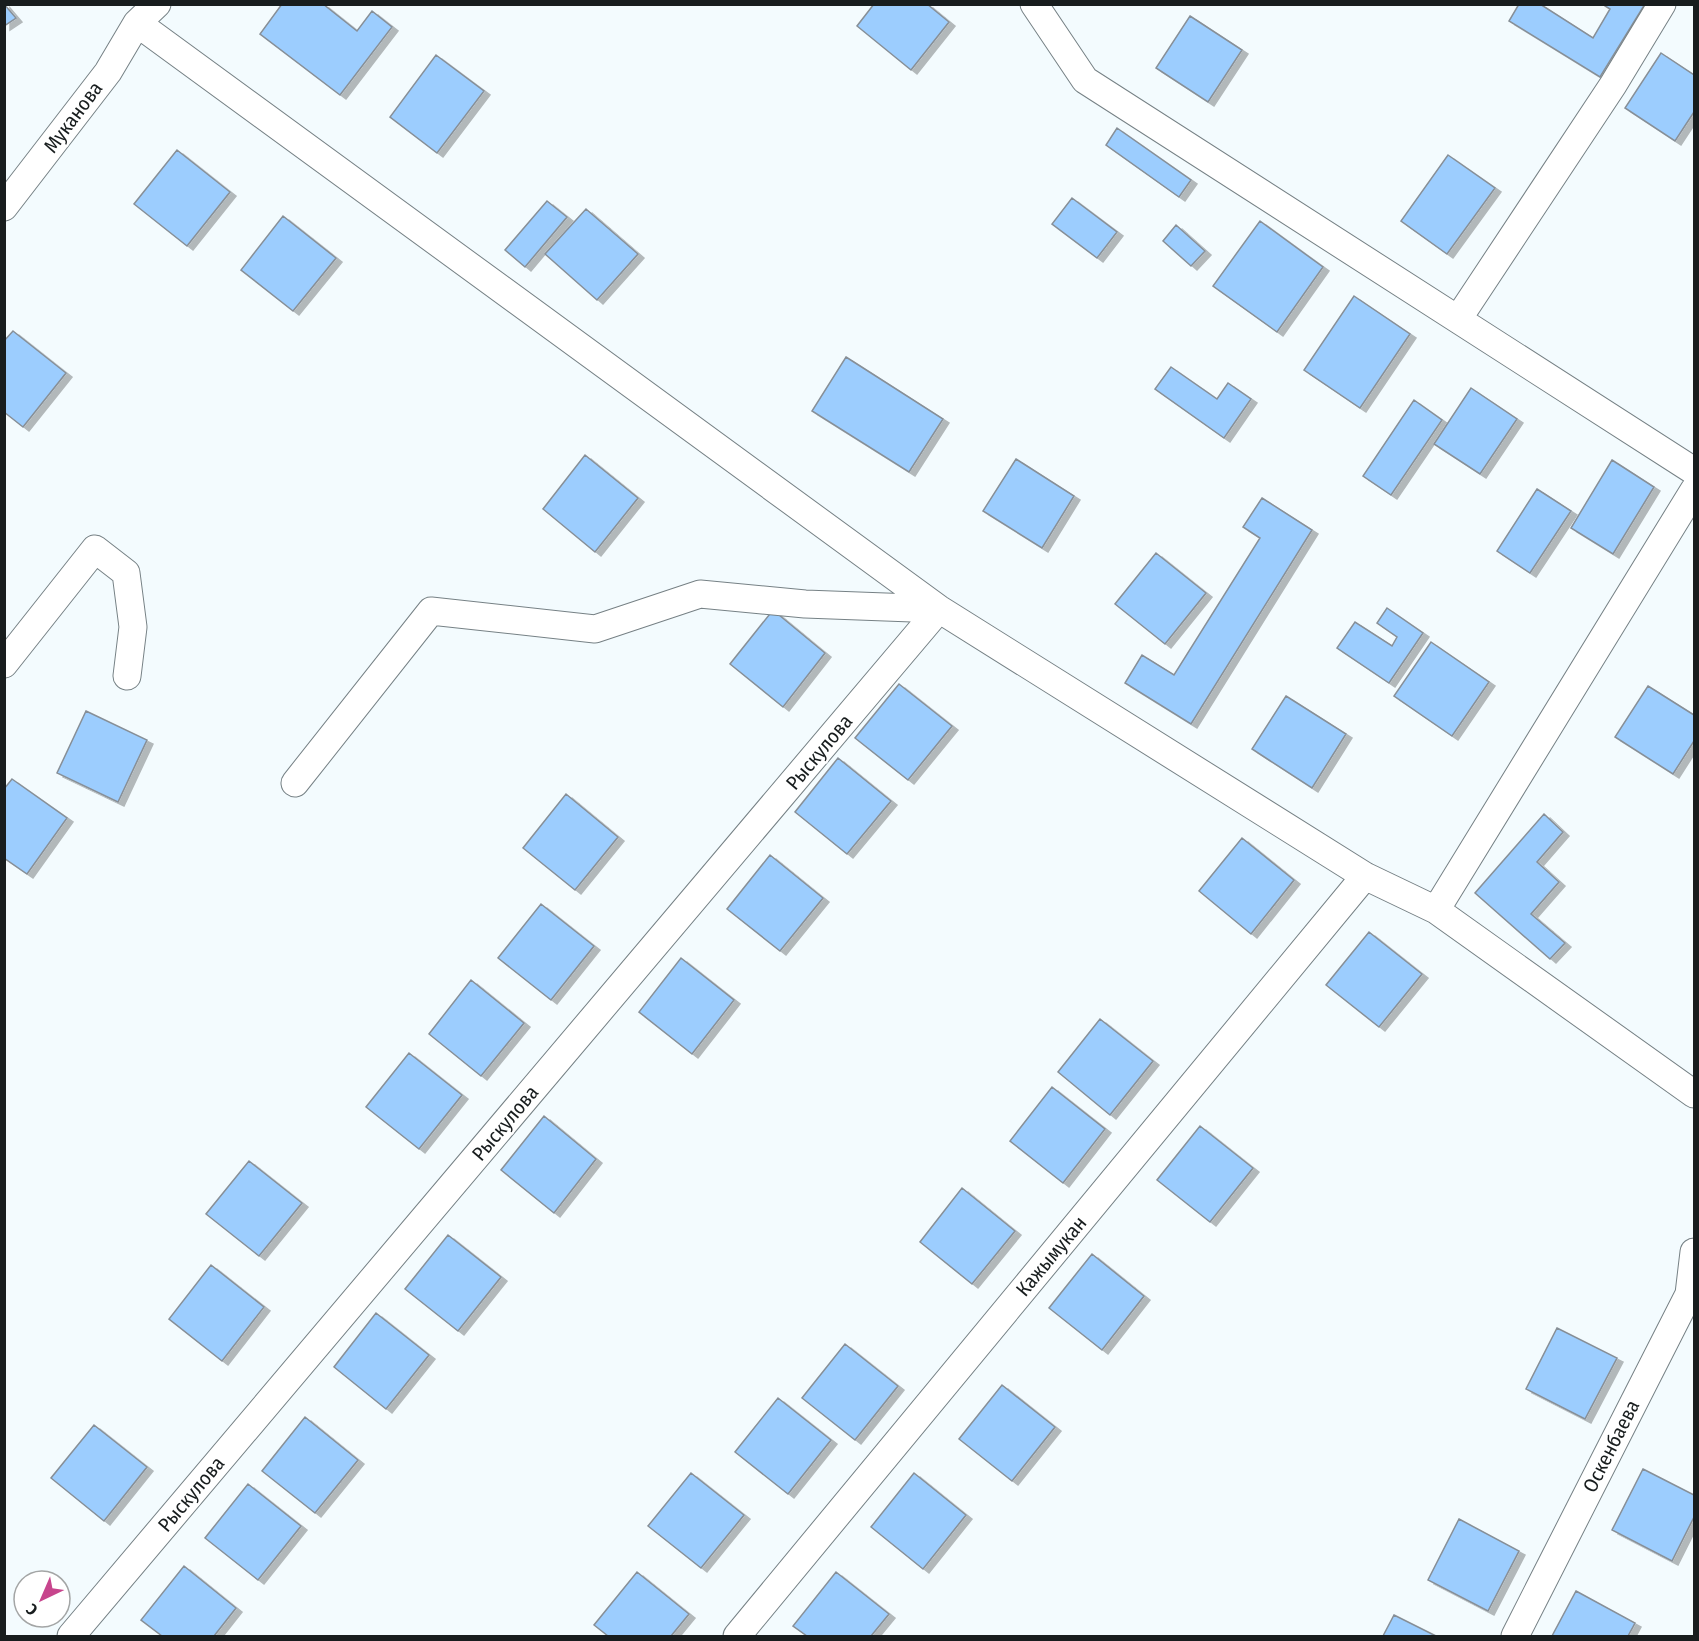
<svg xmlns="http://www.w3.org/2000/svg" width="1699" height="1641" viewBox="0 0 1699 1641" font-family="'Fira Sans Condensed',sans-serif">
<defs>
<filter id="shadow"><feDropShadow dx="6" dy="4" stdDeviation="0" flood-color="#0004"/></filter>
</defs>
<rect width="100%" height="100%" fill="#f3fbfe"/>
<path fill="#9ccdfe" stroke="#878f97" stroke-width="1.5" filter="url(#shadow)" d="M 4,4 L 16,18 L 4,26 Z
M 282,4 L 323,4 L 357,31 L 372,11 L 392,27 L 340,95 L 260,34 Z
M 874,4 L 927,4 L 949,22 L 911,70 L 857,26 Z
M 1519,4 L 1540,4 L 1593,38 L 1610,9 L 1605,6 L 1606,4 L 1645,4 L 1600,77 L 1509,21 Z
M 1190,16 L 1242,50 L 1208,102 L 1156,68 Z
M 1661,53 L 1694,75 L 1694,112 L 1675,141 L 1625,108 Z
M 436,55 L 484,91 L 437,153 L 390,117 Z
M 1117,128 L 1191,180 L 1179,197 L 1106,145 Z
M 177,150 L 230,192 L 187,246 L 134,204 Z
M 1448,155 L 1495,188 L 1447,254 L 1401,221 Z
M 1072,198 L 1117,232 L 1097,258 L 1052,224 Z
M 547,201 L 567,217 L 525,267 L 505,250 Z
M 586,209 L 638,254 L 597,300 L 545,254 Z
M 283,216 L 336,258 L 293,311 L 241,270 Z
M 1260,221 L 1323,267 L 1277,332 L 1213,286 Z
M 1176,225 L 1205,251 L 1191,266 L 1163,241 Z
M 1354,296 L 1410,334 L 1360,408 L 1304,370 Z
M 13,331 L 66,373 L 23,427 L 4,412 L 4,341 Z
M 846,357 L 943,419 L 909,472 L 812,411 Z
M 1171,367 L 1217,399 L 1228,383 L 1251,399 L 1224,438 L 1155,389 Z
M 1471,388 L 1517,419 L 1480,474 L 1434,444 Z
M 1414,400 L 1442,420 L 1391,495 L 1363,476 Z
M 585,455 L 638,498 L 595,552 L 543,509 Z
M 1016,459 L 1074,496 L 1042,548 L 983,511 Z
M 1612,460 L 1654,487 L 1613,554 L 1571,528 Z
M 1537,489 L 1571,511 L 1530,573 L 1497,551 Z
M 1262,498 L 1312,530 L 1191,724 L 1125,683 L 1142,655 L 1174,675 L 1260,538 L 1243,527 Z
M 1156,553 L 1206,593 L 1165,644 L 1115,604 Z
M 1387,608 L 1423,633 L 1389,683 L 1337,648 L 1355,622 L 1392,646 L 1397,637 L 1377,623 Z
M 773,610 L 825,653 L 783,707 L 730,664 Z
M 1431,642 L 1489,682 L 1452,736 L 1394,696 Z
M 899,684 L 952,726 L 908,780 L 855,738 Z
M 1648,686 L 1694,715 L 1694,741 L 1673,774 L 1615,737 Z
M 1286,696 L 1346,734 L 1312,788 L 1252,749 Z
M 86,711 L 147,740 L 118,802 L 57,773 Z
M 838,758 L 891,801 L 847,854 L 795,812 Z
M 12,779 L 67,818 L 27,874 L 4,858 L 4,789 Z
M 566,794 L 618,837 L 575,890 L 523,848 Z
M 1544,814 L 1563,832 L 1537,862 L 1559,882 L 1531,914 L 1565,943 L 1550,959 L 1475,893 Z
M 1242,838 L 1294,880 L 1251,934 L 1199,891 Z
M 770,855 L 823,898 L 780,951 L 727,909 Z
M 541,904 L 594,946 L 551,1000 L 498,958 Z
M 1369,932 L 1422,974 L 1379,1027 L 1326,985 Z
M 681,958 L 734,1000 L 692,1054 L 639,1012 Z
M 471,980 L 524,1023 L 481,1076 L 429,1034 Z
M 1100,1019 L 1153,1061 L 1110,1115 L 1058,1072 Z
M 409,1053 L 462,1095 L 419,1149 L 366,1107 Z
M 1052,1087 L 1105,1129 L 1063,1183 L 1010,1141 Z
M 544,1116 L 596,1159 L 554,1213 L 501,1170 Z
M 1200,1126 L 1253,1168 L 1210,1222 L 1157,1180 Z
M 249,1161 L 302,1203 L 259,1256 L 206,1214 Z
M 962,1188 L 1015,1231 L 972,1284 L 920,1242 Z
M 448,1235 L 501,1277 L 458,1331 L 405,1289 Z
M 1092,1254 L 1144,1296 L 1102,1350 L 1049,1308 Z
M 211,1265 L 264,1307 L 222,1361 L 169,1319 Z
M 376,1313 L 429,1355 L 386,1409 L 334,1367 Z
M 1557,1328 L 1617,1358 L 1585,1419 L 1526,1389 Z
M 845,1344 L 898,1386 L 855,1440 L 802,1398 Z
M 1002,1385 L 1055,1427 L 1012,1481 L 959,1439 Z
M 778,1398 L 831,1440 L 788,1494 L 735,1452 Z
M 305,1417 L 358,1460 L 315,1513 L 262,1471 Z
M 94,1425 L 147,1467 L 104,1521 L 51,1478 Z
M 1643,1469 L 1694,1495 L 1694,1517 L 1672,1561 L 1612,1530 Z
M 691,1473 L 744,1515 L 701,1568 L 648,1526 Z
M 914,1473 L 966,1515 L 923,1569 L 871,1527 Z
M 248,1484 L 301,1526 L 258,1580 L 205,1538 Z
M 1459,1519 L 1519,1551 L 1488,1611 L 1428,1580 Z
M 184,1566 L 236,1608 L 214,1636 L 162,1636 L 141,1620 Z
M 637,1572 L 689,1614 L 671,1636 L 608,1636 L 594,1625 Z
M 836,1572 L 889,1614 L 871,1636 L 807,1636 L 793,1626 Z
M 1576,1591 L 1635,1623 L 1628,1636 L 1552,1636 Z
M 1394,1615 L 1436,1636 L 1383,1636 Z"/>
<g fill="none" stroke-linecap="round" stroke-linejoin="round">
<defs>
<path id="street" d="M 1034,4 L 1085,80 L 1694,471
M 137,23 L 939,609 L 1365,876 L 1436,910 L 1694,1094
M 4,207 L 108,72 L 137,23 L 157,4
M 1458,319 L 1613,85 L 1662,4
M 4,664 L 95,549 L 126,573 L 133,627 L 127,676
M 295,783 L 431,611 L 595,629 L 700,594 L 805,604 L 939,609
M 1436,910 L 1694,490
M 71,1636 L 939,609
M 737,1636 L 1365,876
M 1515,1636 L 1689,1294 L 1694,1252"/>
</defs>
<use href="#street" stroke="#768185" stroke-width="29"/>
<use href="#street" stroke="#fff" stroke-width="27"/>
</g>
<g text-anchor="middle" dominant-baseline="central" stroke-width="4.5" stroke-linejoin="round" paint-order="stroke">
<g font-size="20" fill="#181d1e" stroke="#fff">
<text transform="translate(73 117) rotate(-53)">Муканова</text>
<text transform="translate(819 752) rotate(-50)">Рыскулова</text>
<text transform="translate(505 1123) rotate(-50)">Рыскулова</text>
<text transform="translate(1051 1256) rotate(-50)">Кажымукан</text>
<text transform="translate(1611 1446) rotate(-63)">Оскенбаева</text>
<text transform="translate(191 1494) rotate(-50)">Рыскулова</text>
</g>
</g>
<rect width="1699" height="1641" fill="none" stroke="#181d1e" stroke-width="12"/>
<g transform="translate(42 1599) rotate(224)"><circle r="28" fill="#ffffff" stroke="#a3a5a5" stroke-width="1.5"/>
<path d="M0-4.5L10 22L0 15L-10 22Z" fill="#c7458d"/>
<text y="-9" font-size="16" font-weight="bold" text-anchor="middle" fill="#181d1e">С</text>
</g>
</svg>
